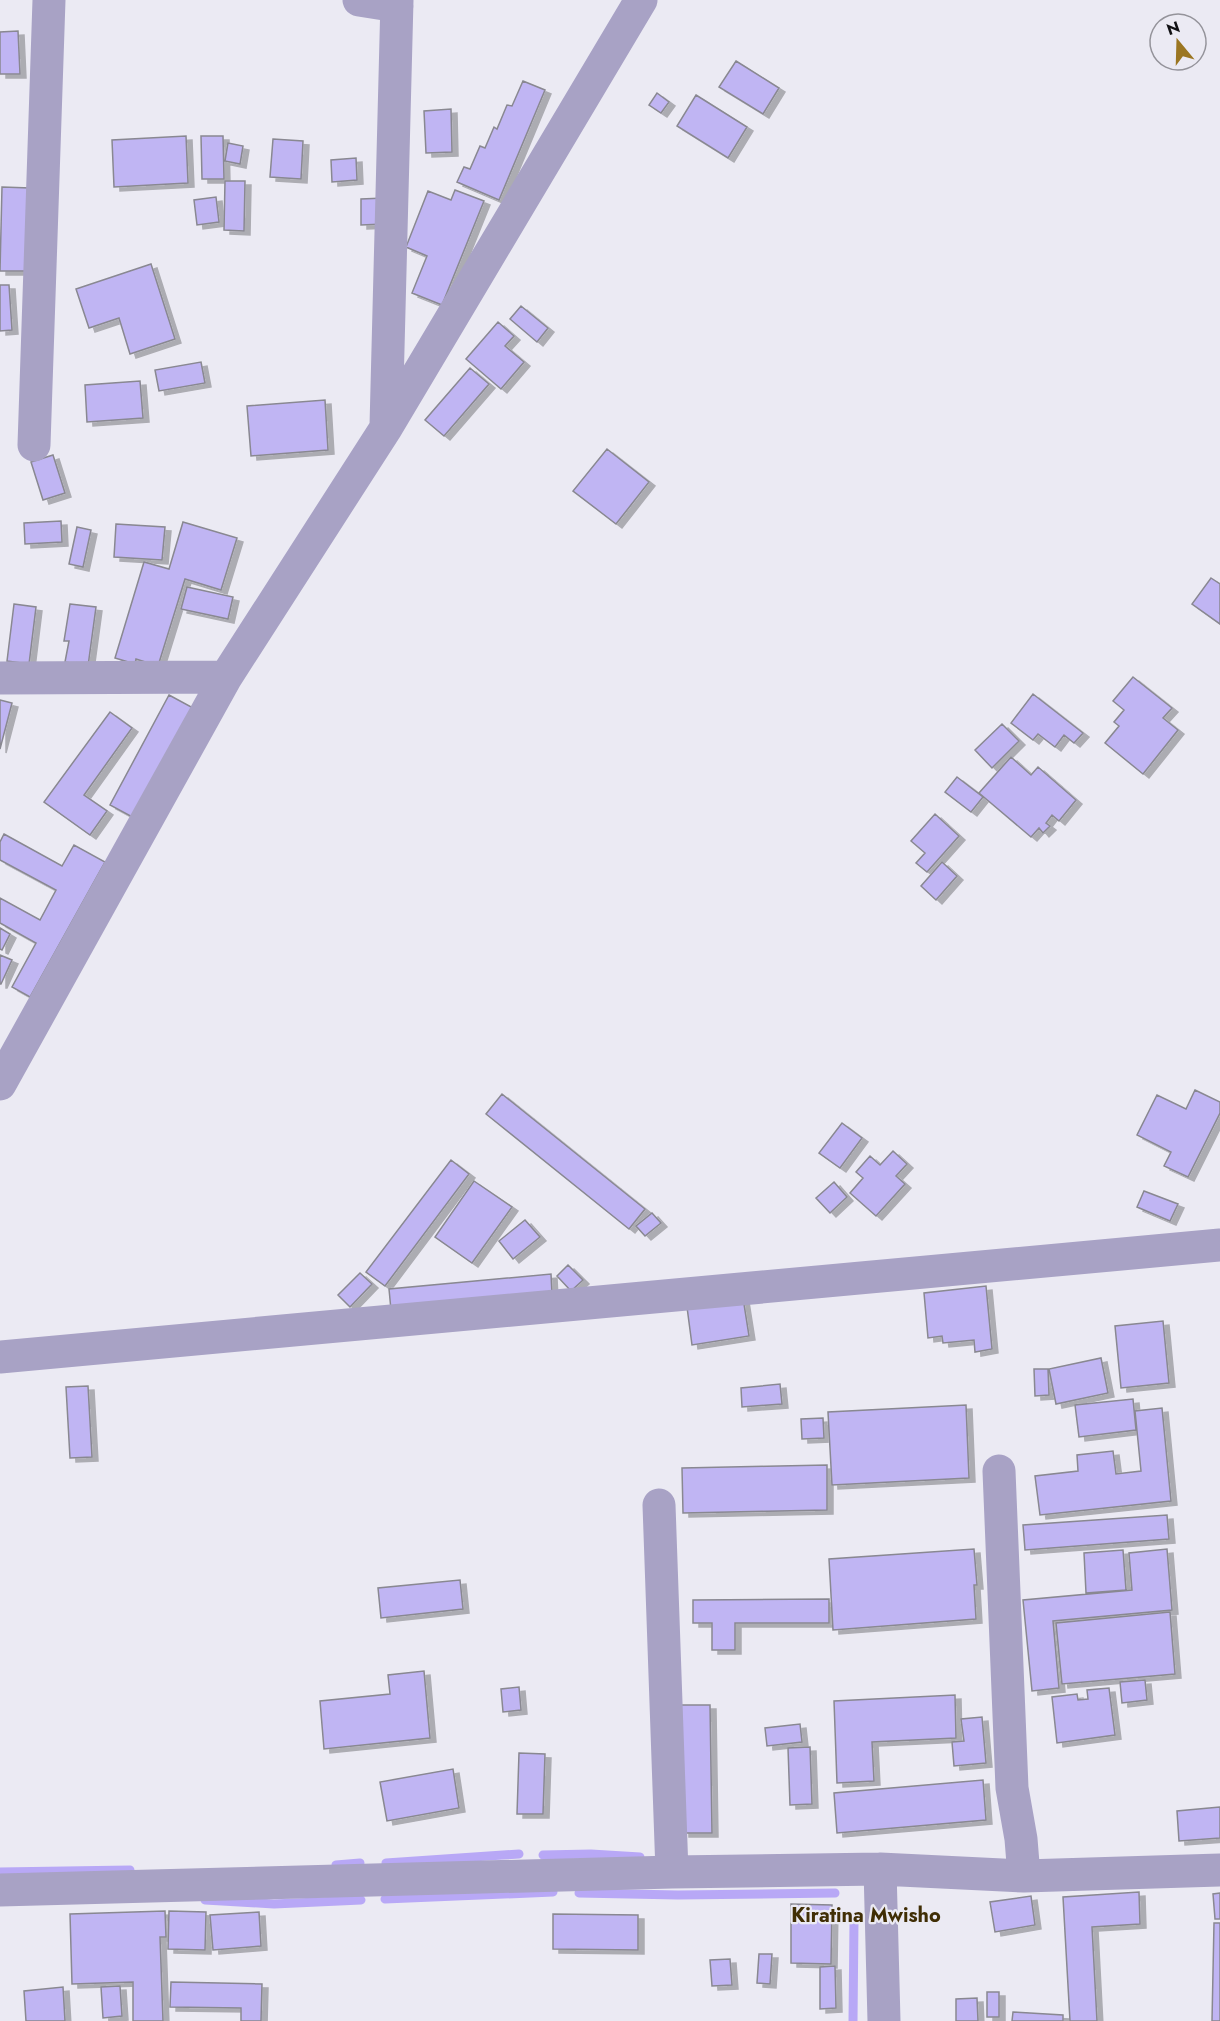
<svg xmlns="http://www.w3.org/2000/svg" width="1220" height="2021" viewBox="0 0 1220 2021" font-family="Jost,sans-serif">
<defs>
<filter id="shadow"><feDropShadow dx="6" dy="4" stdDeviation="0" flood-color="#0004"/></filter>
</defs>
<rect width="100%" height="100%" fill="#ebeaf3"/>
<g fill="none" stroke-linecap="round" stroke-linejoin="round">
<path stroke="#b8a8f6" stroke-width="9" d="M 543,1855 L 591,1854 L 640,1857
M 386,1863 L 519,1854
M 336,1865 L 360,1863
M 0,1872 L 130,1870
M 579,1893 L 678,1895 L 835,1893
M 385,1899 L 553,1892
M 205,1900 L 274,1904 L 361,1900
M 853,2021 L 854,1921"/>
</g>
<path fill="#c0b5f3" stroke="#898891" stroke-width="1.5" filter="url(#shadow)" d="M 18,31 L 20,74 L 0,74 L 0,32 Z
M 736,61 L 779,88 L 763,114 L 719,87 Z
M 523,81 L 545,90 L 499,200 L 457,182 L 464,167 L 470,169 L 480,146 L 485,148 L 494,127 L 497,129 L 507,105 L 512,106 Z
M 657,93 L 669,102 L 661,113 L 649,105 Z
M 696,95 L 747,127 L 728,158 L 677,126 Z
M 451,109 L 452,152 L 426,153 L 424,111 Z
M 186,136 L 188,183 L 114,187 L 112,140 Z
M 201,136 L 223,136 L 224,179 L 202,179 Z
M 273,139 L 303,141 L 301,179 L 270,177 Z
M 228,143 L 243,146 L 240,164 L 225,161 Z
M 356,158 L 357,180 L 332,182 L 331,160 Z
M 225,181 L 245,181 L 244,231 L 224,230 Z
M 2,187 L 30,188 L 28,271 L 0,271 Z
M 455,190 L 484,201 L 442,305 L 412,293 L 427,256 L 406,247 L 428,191 L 451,200 Z
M 216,197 L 219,222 L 197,225 L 194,200 Z
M 384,198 L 384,224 L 361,225 L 361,199 Z
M 151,264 L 175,339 L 130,354 L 119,318 L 89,328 L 76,289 Z
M 0,285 L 9,285 L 12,330 L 0,331 Z
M 521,306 L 548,328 L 537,342 L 510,319 Z
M 498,322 L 514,336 L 505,346 L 524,362 L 501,389 L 466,359 Z
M 201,362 L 205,383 L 159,391 L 155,370 Z
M 470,368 L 489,384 L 444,436 L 425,420 Z
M 140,381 L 143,418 L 87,422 L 85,385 Z
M 325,400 L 328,450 L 251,456 L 247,406 Z
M 607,449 L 649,482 L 616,524 L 573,491 Z
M 53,455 L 65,493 L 43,500 L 31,462 Z
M 61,521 L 62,542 L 25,544 L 24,523 Z
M 183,522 L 237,538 L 221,590 L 185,579 L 158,666 L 136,659 L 135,664 L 115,658 L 144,562 L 169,569 Z
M 116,524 L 165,527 L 162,560 L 114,557 Z
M 77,527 L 91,530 L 83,567 L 69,564 Z
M 1211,578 L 1220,584 L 1220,624 L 1192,604 Z
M 187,587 L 233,597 L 228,619 L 181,609 Z
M 14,604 L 36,607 L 29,664 L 7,661 Z
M 70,604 L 96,607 L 88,666 L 65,662 L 69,641 L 64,641 Z
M 1133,677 L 1172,708 L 1163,718 L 1178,730 L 1143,774 L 1105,743 L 1119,726 L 1114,722 L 1124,710 L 1113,701 Z
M 1033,694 L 1083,733 L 1074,743 L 1064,735 L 1055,747 L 1038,734 L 1033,740 L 1011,723 Z
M 169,695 L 195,709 L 136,819 L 110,805 Z
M 0,700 L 12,703 L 0,749 Z
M 110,712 L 132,728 L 84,795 L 107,811 L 90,835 L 44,802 Z
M 1002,724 L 1019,741 L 992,768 L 975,750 Z
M 1011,757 L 1031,775 L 1038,767 L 1076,800 L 1059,821 L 1052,815 L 1046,823 L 1050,826 L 1043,833 L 1039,828 L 1031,837 L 979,793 Z
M 957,777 L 983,797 L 971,812 L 945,792 Z
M 935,814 L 959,836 L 927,872 L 916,863 L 925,853 L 911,841 Z
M 4,834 L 62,866 L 74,845 L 105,862 L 30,997 L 12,987 L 36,943 L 0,923 L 0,898 L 40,920 L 56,890 L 0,860 L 0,842 Z
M 942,862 L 957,876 L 936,900 L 921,886 Z
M 0,928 L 10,934 L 2,950 L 0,949 Z
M 0,955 L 12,960 L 1,984 L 0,984 Z
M 1195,1090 L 1220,1102 L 1220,1113 L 1188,1177 L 1164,1166 L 1171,1152 L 1137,1135 L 1157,1095 L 1186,1109 Z
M 502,1094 L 645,1209 L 629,1229 L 486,1114 Z
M 842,1123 L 862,1138 L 840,1168 L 819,1153 Z
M 893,1151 L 907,1164 L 896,1176 L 905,1184 L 876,1216 L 850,1193 L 863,1178 L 856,1172 L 870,1156 L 880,1165 Z
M 451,1160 L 469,1174 L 385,1286 L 366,1272 Z
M 474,1181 L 512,1207 L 472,1263 L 435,1237 Z
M 834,1182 L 847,1197 L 830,1213 L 816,1198 Z
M 1144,1191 L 1178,1204 L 1170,1221 L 1137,1207 Z
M 652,1213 L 661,1223 L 645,1236 L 636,1226 Z
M 525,1220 L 540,1237 L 513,1259 L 499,1241 Z
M 568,1265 L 583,1280 L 571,1291 L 557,1276 Z
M 360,1273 L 372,1284 L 350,1307 L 338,1295 Z
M 551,1274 L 552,1294 L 391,1310 L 389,1289 Z
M 986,1286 L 992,1349 L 975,1352 L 974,1340 L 943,1343 L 942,1336 L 928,1338 L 924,1293 Z
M 743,1298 L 749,1336 L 692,1345 L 687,1307 Z
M 1163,1321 L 1169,1383 L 1121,1388 L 1115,1326 Z
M 1101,1358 L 1108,1393 L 1056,1404 L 1049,1369 Z
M 1034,1369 L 1048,1369 L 1049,1395 L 1035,1396 Z
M 780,1384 L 782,1404 L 742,1407 L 741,1388 Z
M 88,1386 L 92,1457 L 70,1458 L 66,1387 Z
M 1133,1399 L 1136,1430 L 1079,1437 L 1075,1405 Z
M 966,1405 L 969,1478 L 832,1485 L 828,1412 Z
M 1162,1408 L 1171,1501 L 1040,1515 L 1035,1476 L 1078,1471 L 1077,1455 L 1113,1451 L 1116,1474 L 1141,1471 L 1135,1411 Z
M 823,1418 L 824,1438 L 802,1439 L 801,1419 Z
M 827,1465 L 827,1510 L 683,1513 L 682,1468 Z
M 1167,1515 L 1169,1539 L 1025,1550 L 1023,1525 Z
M 974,1549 L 977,1585 L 974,1585 L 976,1619 L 833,1630 L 829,1559 Z
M 1167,1549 L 1172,1610 L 1053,1621 L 1059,1688 L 1032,1691 L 1023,1600 L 1132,1590 L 1129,1553 Z
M 1123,1550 L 1126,1590 L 1086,1593 L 1084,1553 Z
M 460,1580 L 463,1609 L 381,1618 L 378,1588 Z
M 829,1599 L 829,1623 L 735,1623 L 735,1650 L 712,1650 L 712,1623 L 693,1623 L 693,1600 Z
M 1170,1612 L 1175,1674 L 1062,1684 L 1056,1623 Z
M 424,1671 L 430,1738 L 324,1749 L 320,1701 L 390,1694 L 388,1675 Z
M 1145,1680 L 1147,1700 L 1122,1703 L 1120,1682 Z
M 519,1687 L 521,1710 L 503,1712 L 501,1689 Z
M 1109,1688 L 1115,1735 L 1057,1743 L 1052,1697 L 1077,1694 L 1078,1700 L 1088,1699 L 1087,1690 Z
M 955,1695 L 956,1738 L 872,1742 L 874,1781 L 837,1783 L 834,1701 Z
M 681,1705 L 710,1705 L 712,1833 L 683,1833 Z
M 982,1717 L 986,1763 L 954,1766 L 952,1742 L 964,1741 L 961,1719 Z
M 800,1724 L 802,1742 L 767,1746 L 765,1728 Z
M 810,1747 L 812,1804 L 790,1805 L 788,1748 Z
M 519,1753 L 545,1754 L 543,1814 L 517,1814 Z
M 453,1769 L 459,1808 L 387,1821 L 380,1782 Z
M 983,1780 L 986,1820 L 837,1833 L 834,1793 Z
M 1220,1807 L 1220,1838 L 1179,1841 L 1177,1811 Z
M 1139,1892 L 1140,1924 L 1092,1927 L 1097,2021 L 1070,2021 L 1063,1897 Z
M 1220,1893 L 1220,1919 L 1215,1919 L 1213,1894 Z
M 1031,1896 L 1035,1925 L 995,1932 L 990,1902 Z
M 791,1904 L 832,1905 L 831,1964 L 791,1963 Z
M 165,1911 L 166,1937 L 160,1937 L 163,2021 L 133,2021 L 133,1982 L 72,1984 L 70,1914 Z
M 169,1911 L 206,1912 L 205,1950 L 168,1949 Z
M 259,1912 L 261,1946 L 213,1950 L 210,1915 Z
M 553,1914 L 638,1915 L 638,1950 L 553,1949 Z
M 1214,1923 L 1220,1923 L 1220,2021 L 1212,2021 Z
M 759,1954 L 772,1954 L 770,1984 L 757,1983 Z
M 730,1959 L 732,1985 L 712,1986 L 710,1960 Z
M 835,1966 L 836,2008 L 820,2009 L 820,1967 Z
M 171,1982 L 262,1984 L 261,2021 L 241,2021 L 241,2008 L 170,2007 Z
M 120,1986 L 122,2016 L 103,2018 L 101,1987 Z
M 63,1987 L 65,2021 L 26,2021 L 24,1991 Z
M 987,1992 L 999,1992 L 999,2017 L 987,2017 Z
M 977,1998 L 978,2021 L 956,2021 L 956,1999 Z
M 1013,2012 L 1063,2015 L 1063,2021 L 1012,2021 Z"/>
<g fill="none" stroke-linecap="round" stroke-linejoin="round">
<path stroke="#a8a2c5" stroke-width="33" d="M 359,0 L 397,6
M 386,426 L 397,0
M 34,445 L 49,0
M 0,678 L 226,677
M 0,1084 L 226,677 L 386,428 L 641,0
M 0,1357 L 1220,1245
M 999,1471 L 1012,1788 L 1021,1839 L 1024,1876
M 659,1505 L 672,1872
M 880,1869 L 884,2021
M 0,1890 L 672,1872 L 880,1869 L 1024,1876 L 1220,1870"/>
</g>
<g text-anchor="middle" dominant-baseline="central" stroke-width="4.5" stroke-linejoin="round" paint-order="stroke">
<g font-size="20" font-weight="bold" fill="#402e05" stroke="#ebeaf3">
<text x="866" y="1915">Kiratina Mwisho</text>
</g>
</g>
<g transform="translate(1178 42) rotate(341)"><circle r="28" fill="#ebeaf3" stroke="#94939a" stroke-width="1.5"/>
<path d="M0-4.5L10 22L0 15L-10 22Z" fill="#9b7621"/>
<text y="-9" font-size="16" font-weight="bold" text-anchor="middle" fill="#111114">N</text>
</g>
</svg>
